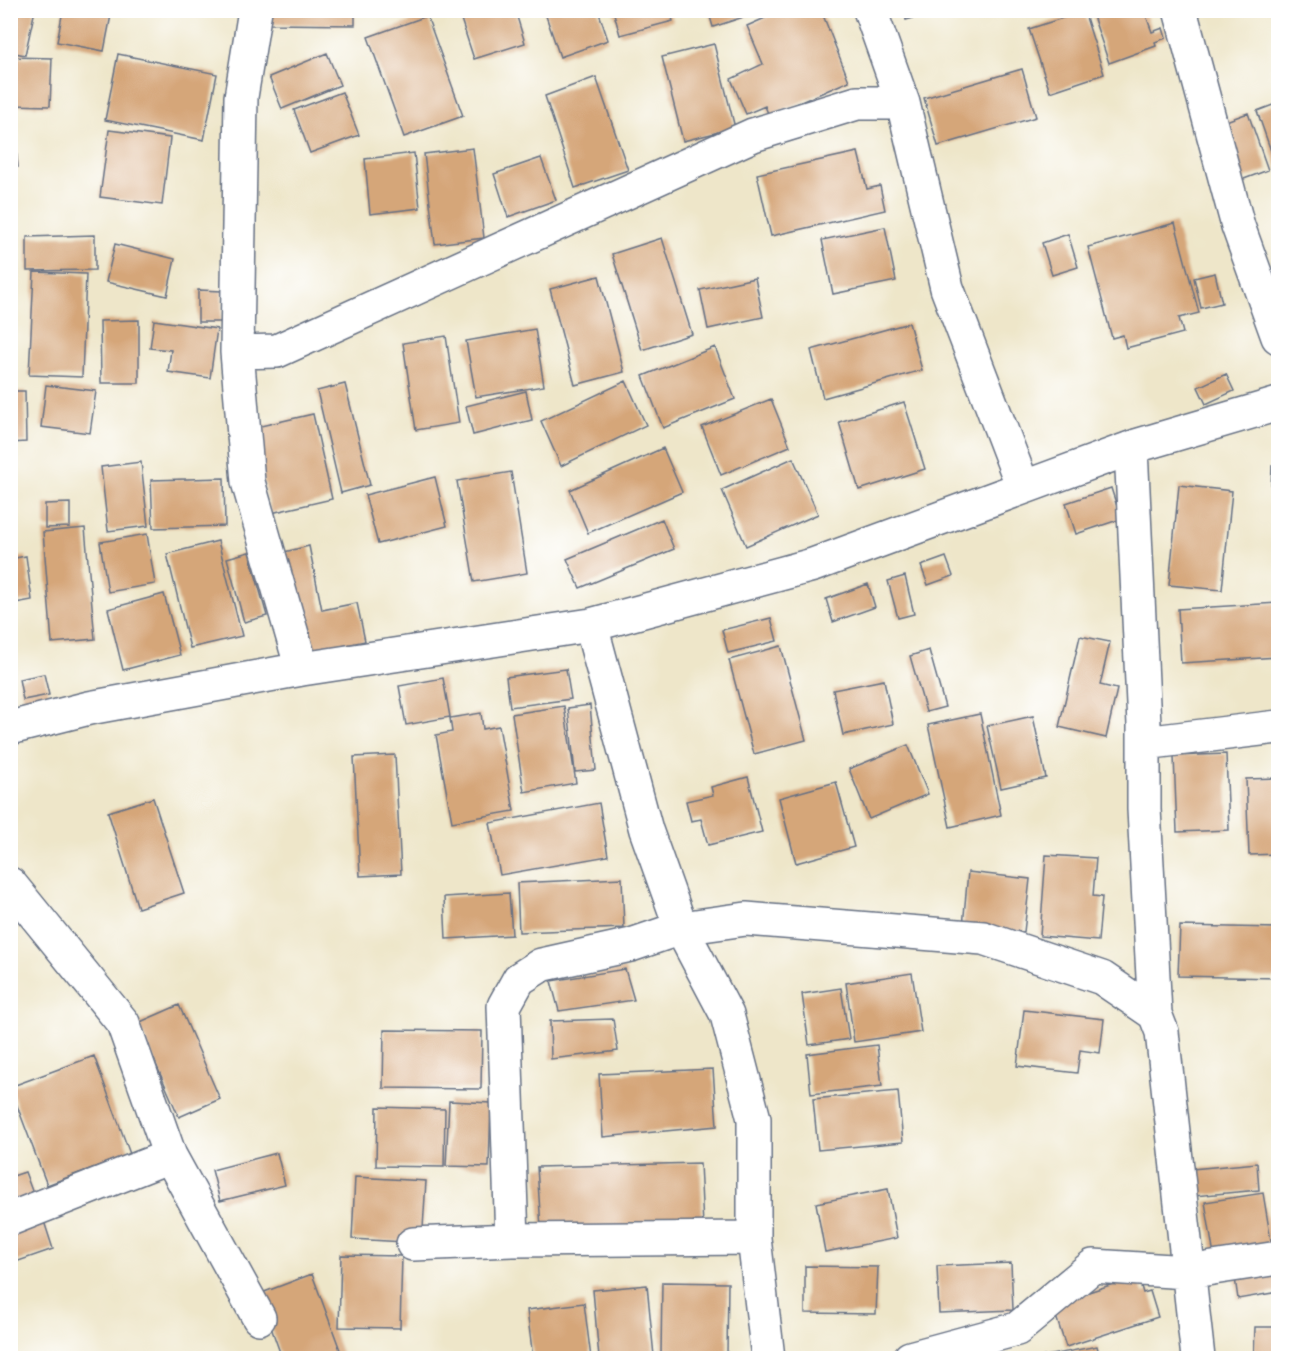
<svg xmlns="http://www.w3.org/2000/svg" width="1289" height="1369" viewBox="0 0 1289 1369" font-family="'IM FELL English',serif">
<rect width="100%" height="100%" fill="#fff"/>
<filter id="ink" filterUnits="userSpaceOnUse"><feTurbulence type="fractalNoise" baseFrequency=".0167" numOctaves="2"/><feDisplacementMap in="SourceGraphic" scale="12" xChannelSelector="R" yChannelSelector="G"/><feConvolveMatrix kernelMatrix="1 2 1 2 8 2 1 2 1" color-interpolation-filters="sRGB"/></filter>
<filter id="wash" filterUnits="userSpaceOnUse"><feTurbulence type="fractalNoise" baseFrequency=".008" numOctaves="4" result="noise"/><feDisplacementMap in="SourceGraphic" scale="24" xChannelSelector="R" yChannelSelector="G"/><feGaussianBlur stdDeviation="1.35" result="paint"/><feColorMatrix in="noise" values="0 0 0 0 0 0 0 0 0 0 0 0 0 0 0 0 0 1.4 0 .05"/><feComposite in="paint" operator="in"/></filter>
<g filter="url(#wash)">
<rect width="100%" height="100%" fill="#eee6c9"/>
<g id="blocks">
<path fill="#d5a679" d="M 10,10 L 35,10 L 25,55 L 10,52 Z
M 63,10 L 112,10 L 104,51 L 57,42 Z
M 271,10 L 355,10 L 355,25 L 270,24 Z
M 458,10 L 515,10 L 525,43 L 474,59 Z
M 544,10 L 598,10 L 608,40 L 560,57 Z
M 613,10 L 670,10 L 673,21 L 620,35 Z
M 708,10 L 762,10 L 762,11 L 713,27 Z
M 783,10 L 821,10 L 849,81 L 769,116 L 765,106 L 746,114 L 731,79 L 763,64 L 747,26 Z
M 904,10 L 939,10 L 939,11 L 906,20 Z
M 1091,10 L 1144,10 L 1152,32 L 1163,28 L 1166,38 L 1155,42 L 1156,46 L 1109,63 Z
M 1084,11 L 1104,74 L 1050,92 L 1029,29 Z
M 427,16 L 463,116 L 404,137 L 368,37 Z
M 714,44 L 735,128 L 683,141 L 662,57 Z
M 327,53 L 340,85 L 282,109 L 269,77 Z
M 118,54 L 217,74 L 204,140 L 105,120 Z
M 10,57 L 52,58 L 50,106 L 10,105 Z
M 1022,69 L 1036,117 L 938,146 L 924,98 Z
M 596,77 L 628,170 L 575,188 L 545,96 Z
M 342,92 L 359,135 L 310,153 L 294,110 Z
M 1278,103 L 1278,171 L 1257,111 Z
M 10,110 L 12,110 L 18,167 L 10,168 Z
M 1248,113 L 1268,170 L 1236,182 L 1215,125 Z
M 109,130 L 170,138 L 162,205 L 100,197 Z
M 473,148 L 484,238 L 435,244 L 424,154 Z
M 858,152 L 867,189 L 880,186 L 885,210 L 771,236 L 757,174 Z
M 414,153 L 420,208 L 370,214 L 365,159 Z
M 541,158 L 556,200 L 508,217 L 494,174 Z
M 1175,223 L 1199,313 L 1179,318 L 1183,333 L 1126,348 L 1123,335 L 1112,338 L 1088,247 Z
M 885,227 L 896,281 L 833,294 L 822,240 Z
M 1068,234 L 1078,267 L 1052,275 L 1042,243 Z
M 95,235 L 95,270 L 27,271 L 27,237 Z
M 662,238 L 692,334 L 642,350 L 612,254 Z
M 115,244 L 175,259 L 167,296 L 106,282 Z
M 10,259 L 16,260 L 12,284 L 10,284 Z
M 34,272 L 86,274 L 82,377 L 29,375 Z
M 1215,273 L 1222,303 L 1201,308 L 1194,278 Z
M 599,276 L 624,372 L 575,385 L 550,289 Z
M 755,278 L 763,317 L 708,329 L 700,290 Z
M 198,290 L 222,291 L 221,322 L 198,322 Z
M 139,320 L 139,383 L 101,383 L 100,321 Z
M 154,320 L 217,329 L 210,378 L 168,372 L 171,350 L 150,348 Z
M 909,323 L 922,370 L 823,398 L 811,350 Z
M 535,329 L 544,386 L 476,397 L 466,341 Z
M 446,336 L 459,423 L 416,430 L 403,343 Z
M 715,347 L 735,399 L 663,428 L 643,376 Z
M 1226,374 L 1234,391 L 1206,404 L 1198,387 Z
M 626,381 L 646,425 L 561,466 L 541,421 Z
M 345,384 L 370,485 L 341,493 L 317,391 Z
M 46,385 L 96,391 L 90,433 L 41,427 Z
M 10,391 L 25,391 L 26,442 L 10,443 Z
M 526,391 L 532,420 L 473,435 L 466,406 Z
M 771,399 L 790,446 L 721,475 L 702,427 Z
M 904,402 L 925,469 L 859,490 L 839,422 Z
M 313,414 L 332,499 L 271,513 L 252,428 Z
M 663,448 L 682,492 L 588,533 L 570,490 Z
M 793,458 L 818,514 L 746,546 L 722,490 Z
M 141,462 L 148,526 L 108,531 L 101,467 Z
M 1272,466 L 1278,467 L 1278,513 L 1270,513 Z
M 511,472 L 527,573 L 474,582 L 457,481 Z
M 435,477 L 447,526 L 378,544 L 365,495 Z
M 224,478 L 225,526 L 153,528 L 151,480 Z
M 1179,485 L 1232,491 L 1222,590 L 1169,585 Z
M 1111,488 L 1121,519 L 1076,534 L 1066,503 Z
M 70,503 L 70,527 L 45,528 L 45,504 Z
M 662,519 L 674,549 L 580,588 L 567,559 Z
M 85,528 L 95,639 L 52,643 L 43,532 Z
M 147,534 L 155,584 L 108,592 L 100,542 Z
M 218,541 L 242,636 L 190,648 L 167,554 Z
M 309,546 L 322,610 L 357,603 L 365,641 L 305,654 L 284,552 Z
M 249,552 L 267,616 L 244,622 L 227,558 Z
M 26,556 L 32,600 L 10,604 L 10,559 Z
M 946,557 L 953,576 L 928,585 L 921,566 Z
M 905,576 L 914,614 L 898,618 L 888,581 Z
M 868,584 L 875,607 L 833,622 L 826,599 Z
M 164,594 L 180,655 L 123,670 L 108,609 Z
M 1278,603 L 1278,657 L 1181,663 L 1178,609 Z
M 771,618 L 777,641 L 728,653 L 722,630 Z
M 1080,636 L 1110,642 L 1100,685 L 1117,689 L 1106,738 L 1059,727 Z
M 781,646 L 806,740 L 754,754 L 729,660 Z
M 929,650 L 945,707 L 926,712 L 910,656 Z
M 566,669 L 571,699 L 510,707 L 506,677 Z
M 44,674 L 49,695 L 23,700 L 19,679 Z
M 443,678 L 450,717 L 406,725 L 399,686 Z
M 884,680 L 893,724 L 843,735 L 833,690 Z
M 590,705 L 596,770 L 575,772 L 568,708 Z
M 564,706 L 576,783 L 524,792 L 512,714 Z
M 481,713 L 483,729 L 499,726 L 514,811 L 452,822 L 436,735 L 452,732 L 450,718 Z
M 980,714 L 1001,815 L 950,827 L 928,725 Z
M 1033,716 L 1046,778 L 1001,788 L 987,726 Z
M 908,745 L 928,794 L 869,819 L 849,769 Z
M 1226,754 L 1229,830 L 1177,832 L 1174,756 Z
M 395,755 L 401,874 L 360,876 L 354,757 Z
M 748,777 L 762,832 L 708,845 L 701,819 L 691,821 L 686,801 L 713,795 L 711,787 Z
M 1278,778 L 1278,854 L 1249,855 L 1246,779 Z
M 836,782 L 854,847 L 796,863 L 779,798 Z
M 153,798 L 184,893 L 138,908 L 108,812 Z
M 599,803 L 608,856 L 500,875 L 490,823 Z
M 1046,855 L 1096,858 L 1093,896 L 1102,897 L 1098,941 L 1040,936 Z
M 968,872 L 1030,879 L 1024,932 L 963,926 Z
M 622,878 L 624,928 L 519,932 L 517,883 Z
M 509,893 L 512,935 L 446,939 L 444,897 Z
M 1180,926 L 1278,928 L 1278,978 L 1178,976 Z
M 625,969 L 634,1000 L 559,1011 L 551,981 Z
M 912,973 L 921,1032 L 854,1042 L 846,983 Z
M 841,988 L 849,1039 L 809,1045 L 802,994 Z
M 179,1005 L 220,1099 L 179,1117 L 138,1023 Z
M 1024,1010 L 1104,1019 L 1100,1053 L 1080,1050 L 1077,1073 L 1017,1066 Z
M 613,1019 L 618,1051 L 551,1059 L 550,1021 Z
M 384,1030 L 482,1031 L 481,1089 L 383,1088 Z
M 877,1045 L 882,1086 L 811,1094 L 807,1054 Z
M 94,1056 L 130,1154 L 47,1185 L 10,1087 Z
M 713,1069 L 717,1126 L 603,1137 L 599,1074 Z
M 898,1091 L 903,1142 L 818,1150 L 813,1099 Z
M 449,1101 L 491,1103 L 489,1167 L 446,1166 Z
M 377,1107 L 445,1109 L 444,1167 L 376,1166 Z
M 277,1153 L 285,1185 L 220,1201 L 212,1170 Z
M 700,1163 L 703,1226 L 541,1228 L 537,1167 Z
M 1257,1163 L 1259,1190 L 1183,1197 L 1181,1170 Z
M 25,1172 L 35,1199 L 10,1208 L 10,1177 Z
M 355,1177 L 426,1181 L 422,1243 L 352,1239 Z
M 888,1189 L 897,1238 L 825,1252 L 816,1203 Z
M 1263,1193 L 1273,1253 L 1215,1262 L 1205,1202 Z
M 42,1215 L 53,1249 L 10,1264 L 10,1227 Z
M 341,1255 L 402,1256 L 400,1328 L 339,1327 Z
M 1011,1263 L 1013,1310 L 939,1313 L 937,1266 Z
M 1278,1264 L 1278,1292 L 1238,1299 L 1234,1271 Z
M 805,1266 L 878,1267 L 876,1314 L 805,1313 Z
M 312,1274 L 343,1358 L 282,1358 L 259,1294 Z
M 1138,1276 L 1143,1293 L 1150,1291 L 1158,1317 L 1066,1347 L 1052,1304 Z
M 662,1282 L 728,1283 L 727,1355 L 661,1355 Z
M 647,1285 L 654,1356 L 599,1358 L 593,1290 Z
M 584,1303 L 591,1358 L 533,1358 L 527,1310 Z
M 1255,1327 L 1278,1327 L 1278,1358 L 1254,1358 Z
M 1097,1346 L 1100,1358 L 1040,1358 L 1040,1357 Z"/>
</g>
</g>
<g filter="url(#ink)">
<use href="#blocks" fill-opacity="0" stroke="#656f83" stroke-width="1.5"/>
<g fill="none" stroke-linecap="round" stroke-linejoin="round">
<defs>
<path id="minor" d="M 255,10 L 241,97 L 237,352 L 248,482 L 302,669
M 870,10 L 903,103 L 947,288 L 1023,487
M 1180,10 L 1238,226 L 1278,337
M 237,352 L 277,351 L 753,135 L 857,103 L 903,103
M 1131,448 L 1144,725 L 1144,809 L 1155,1014
M 591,625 L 646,830 L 681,928 L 727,1015 L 754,1119 L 754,1238 L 768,1358
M 10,728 L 89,708 L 302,669 L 591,625 L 813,565 L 1139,445 L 1278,404
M 1144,743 L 1278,727
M 10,884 L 123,1023 L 170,1156 L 259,1318
M 10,1219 L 170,1156
M 512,1240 L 504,1006 L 519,979 L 541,965 L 631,945 L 681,928 L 746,919 L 983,938 L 1102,978 L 1155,1014 L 1162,1032 L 1198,1358
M 413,1244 L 512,1240 L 754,1238
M 910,1358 L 1017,1329 L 1093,1266 L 1187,1272 L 1278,1258"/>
</defs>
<use href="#minor" stroke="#656f83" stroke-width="36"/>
<use href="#minor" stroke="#fff" stroke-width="33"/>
</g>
</g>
<rect width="1289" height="1369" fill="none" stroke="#fff" stroke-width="36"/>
</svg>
